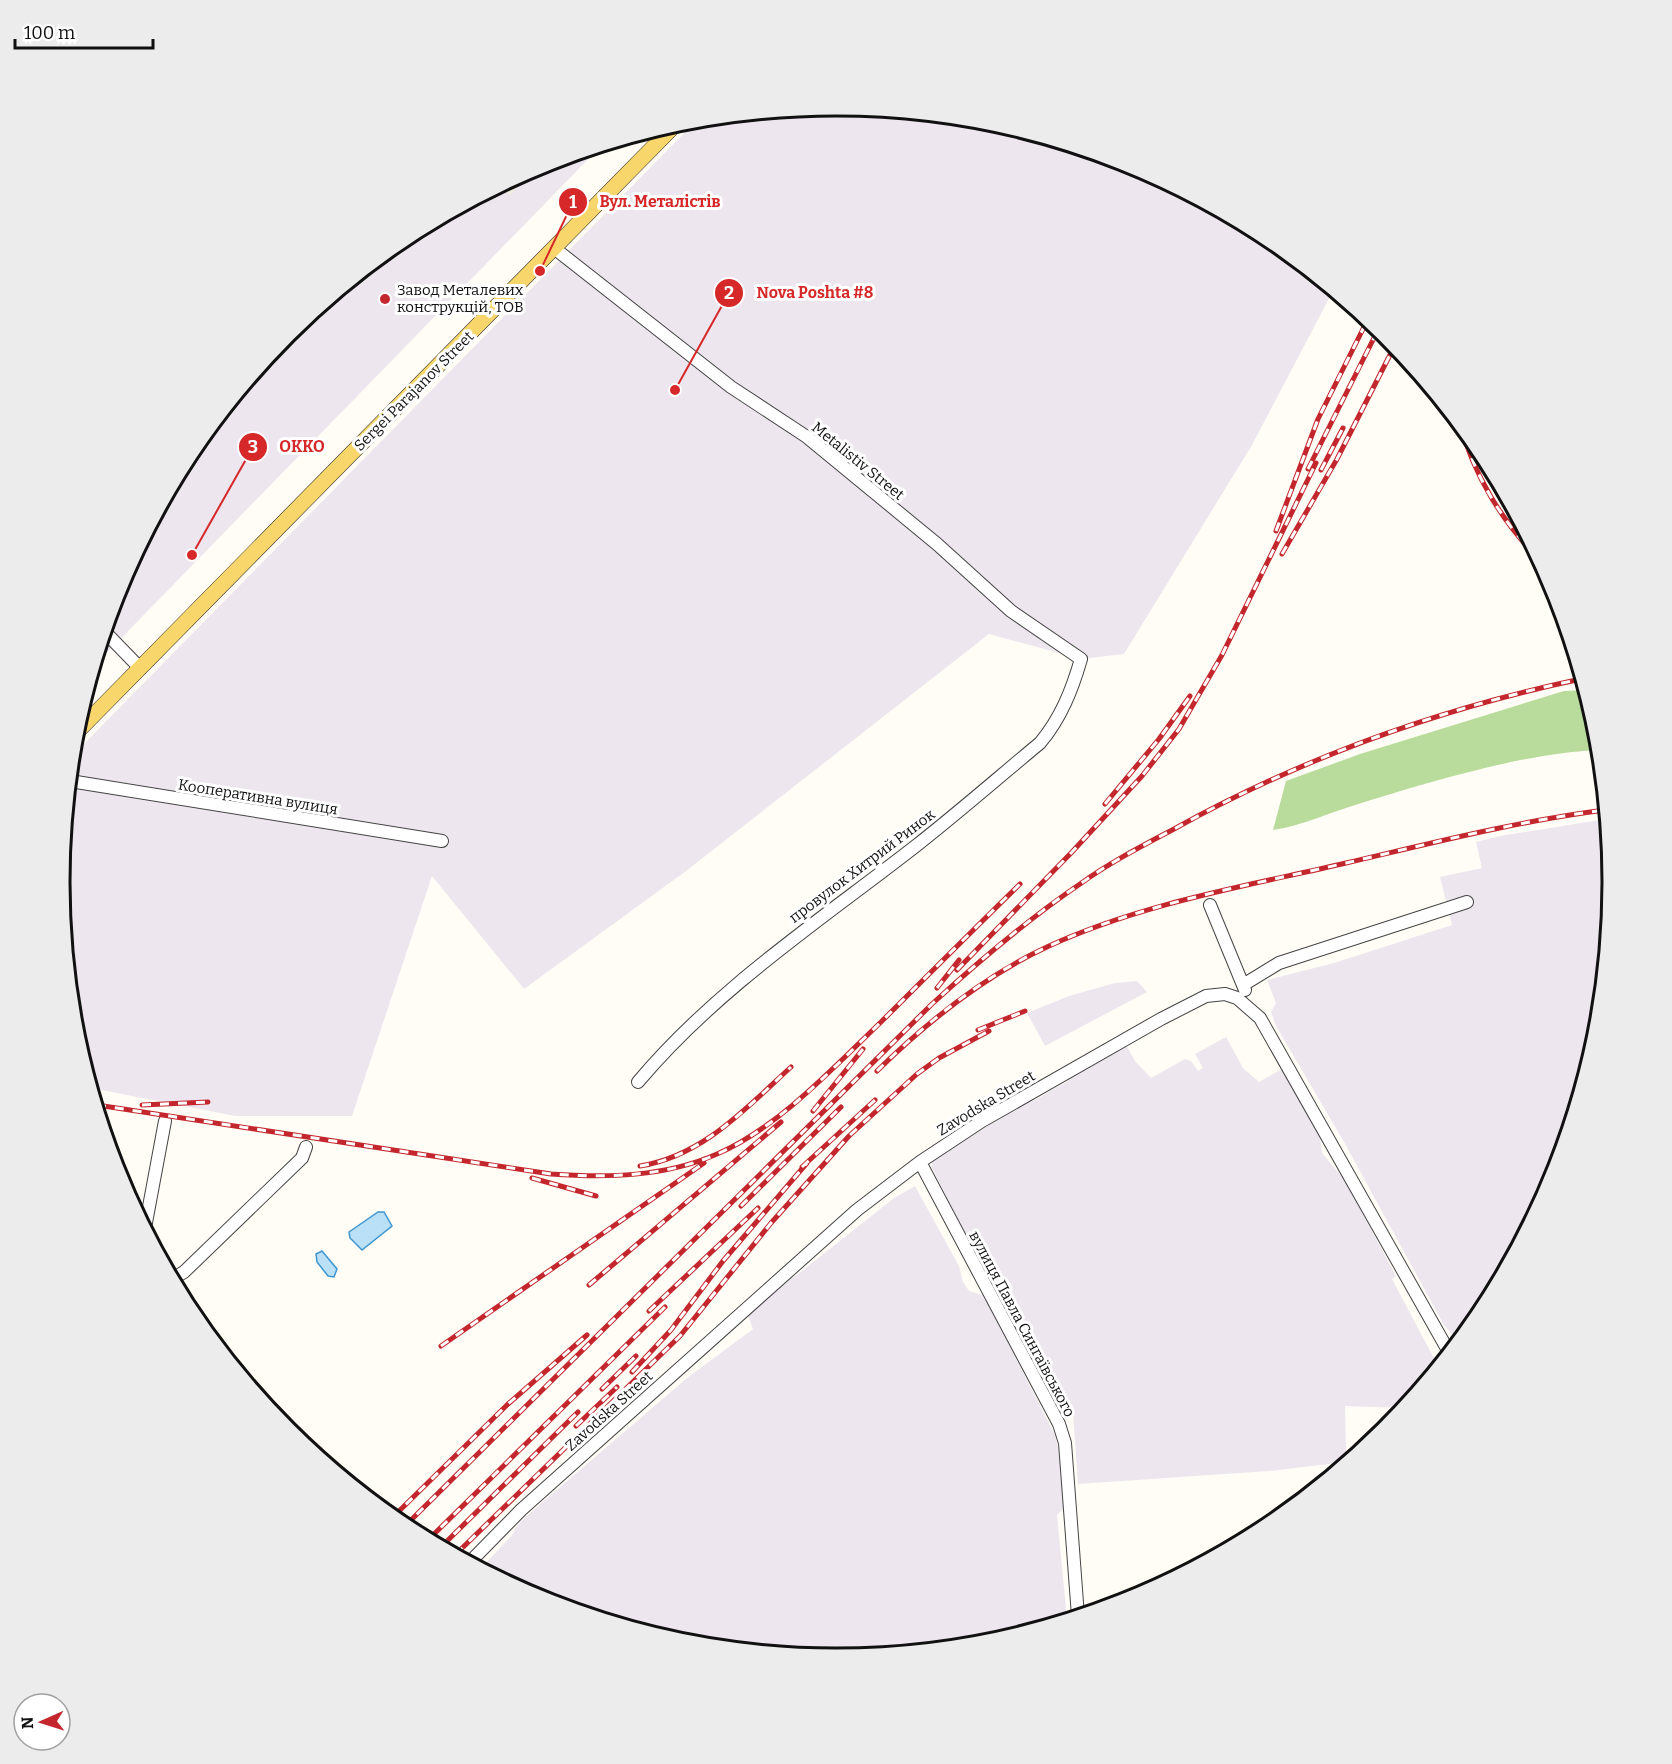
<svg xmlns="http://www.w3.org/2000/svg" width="1672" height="1764" viewBox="0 0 1672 1764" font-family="Bitter,serif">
<rect width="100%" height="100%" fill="#fffdf5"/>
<path fill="#eee6ef" d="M 836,106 L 988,121 L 1133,165 L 1267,237 L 1333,291 L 1252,445 L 1124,654 L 1081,659 L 989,634 L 686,871 L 524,989 L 432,876 L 352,1116 L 235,1116 L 91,1088 L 75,1033 L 60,882 L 72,756 L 697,120 Z
M 601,146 L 95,665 L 119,585 L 191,451 L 288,333 L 405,237 L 539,165 Z
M 1606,819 L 1612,882 L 1597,1034 L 1553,1179 L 1481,1313 L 1458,1341 L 1444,1325 L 1344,1142 L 1276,1026 L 1271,1012 L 1276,1003 L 1267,980 L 1334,963 L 1452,925 L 1440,877 L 1482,868 L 1476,842 L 1500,836 Z
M 1137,981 L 1147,992 L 1045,1046 L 1027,1013 L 1069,996 L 1115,983 Z
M 1226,1037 L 1243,1068 L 1259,1082 L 1282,1069 L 1320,1138 L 1322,1153 L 1344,1179 L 1396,1276 L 1392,1279 L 1436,1362 L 1441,1362 L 1404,1408 L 1345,1406 L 1346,1451 L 1337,1463 L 1269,1471 L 1078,1484 L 1073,1414 L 1066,1411 L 1019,1326 L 1021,1322 L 1013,1305 L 1009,1305 L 1001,1290 L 996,1289 L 981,1259 L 978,1258 L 932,1168 L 932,1162 L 1031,1098 L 1033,1101 L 1068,1081 L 1066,1076 L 1125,1043 L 1135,1061 L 1151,1078 L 1185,1059 L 1191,1061 L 1198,1071 L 1203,1068 L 1195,1054 Z
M 915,1186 L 959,1266 L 963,1282 L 969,1291 L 982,1295 L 987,1302 L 1055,1435 L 1060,1455 L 1065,1507 L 1057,1515 L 1067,1619 L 987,1643 L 836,1658 L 684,1643 L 539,1599 L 481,1568 L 512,1535 L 518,1524 L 546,1499 L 687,1378 L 753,1329 L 747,1313 L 789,1273 L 793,1278 L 894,1198 Z"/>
<path fill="#b9dc9c" d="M 1585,690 L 1597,731 L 1599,750 C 1523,753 1426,783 1352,806 C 1323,815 1304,825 1273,830 L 1286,781 L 1360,754 L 1564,691 Z"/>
<path fill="#f1ede2" d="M 539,165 L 510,195 L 501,186 L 501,185 Z"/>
<path fill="#b9e0f7" stroke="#3f96cf" stroke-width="1.5" d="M 378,1212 L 384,1212 L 392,1226 L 362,1250 L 350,1238 L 349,1232 Z
M 322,1251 L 337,1269 L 334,1277 L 328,1276 L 317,1262 L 316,1254 Z"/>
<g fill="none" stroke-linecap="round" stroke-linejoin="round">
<defs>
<path id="minor" d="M 554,248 L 731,387 L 807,437 L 937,544 L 1011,611 L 1081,659 C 1072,690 1061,718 1040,743 C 999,777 959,812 917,845 C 821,920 717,988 638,1082
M 105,632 L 140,668
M 70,781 L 442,841
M 1210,905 L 1245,990
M 1243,985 L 1279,963 L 1467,902
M 920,1162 L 1059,1424 L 1065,1443 L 1078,1616
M 145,1228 L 165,1121
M 172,1279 L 184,1272 L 302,1158 L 306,1147
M 470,1562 L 521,1510 L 857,1210 L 920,1162 L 982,1121 L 1161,1019 L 1206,996 L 1225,994 L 1237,998 L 1260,1018 L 1449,1352"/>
<path id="major" d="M 75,734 L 676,124"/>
</defs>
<use href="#minor" stroke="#444" stroke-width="14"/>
<use href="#major" stroke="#222" stroke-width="16"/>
<use href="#minor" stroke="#fff" stroke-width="12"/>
<use href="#major" stroke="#f9d66b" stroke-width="15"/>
<defs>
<path id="rail" d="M 1460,424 C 1474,475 1502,522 1539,559
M 1308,469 L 1379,328
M 1321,470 L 1343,428
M 1276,531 L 1318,419 L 1368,319
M 1282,554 L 1337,459 L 1395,345
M 1105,804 L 1159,739 L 1190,696
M 957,970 L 1072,852 L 1142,776 L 1179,729 L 1222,655 L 1316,463
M 937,988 L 959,960
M 978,1030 L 1025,1011
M 877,1071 C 928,1021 984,976 1049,946 C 1143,903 1247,886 1346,863 C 1432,843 1518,821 1605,810
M 97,1105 L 551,1174 C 607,1178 665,1177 717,1154 C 778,1128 834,1067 882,1021 C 928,975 974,929 1020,884
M 142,1105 L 208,1102
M 813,1111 L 863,1049
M 640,1166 C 703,1156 746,1108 791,1067
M 802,1167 L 875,1100
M 532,1178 L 596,1196
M 741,1206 L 841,1107
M 589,1285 L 781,1122
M 649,1311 L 758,1208
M 441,1346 L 704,1163
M 632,1372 L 671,1330 L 723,1261 L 807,1163
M 602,1389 L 636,1356
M 576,1426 L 617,1387
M 393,1517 L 508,1404 L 587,1335
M 404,1527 L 932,1004 C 979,961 1027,920 1080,884 C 1109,863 1142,846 1174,829 C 1302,758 1438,709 1581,679
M 428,1540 L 665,1307
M 441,1547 L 578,1412
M 456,1554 L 680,1336 L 771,1223 L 849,1136 L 917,1074 L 939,1058 L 989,1031"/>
</defs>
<use href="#rail" stroke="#c4262e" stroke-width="5"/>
<use href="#rail" stroke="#fff" stroke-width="3" stroke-dasharray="9" stroke-linecap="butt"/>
</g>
<circle fill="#c4262e" stroke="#fff" stroke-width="2" cx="385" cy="299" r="6"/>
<g text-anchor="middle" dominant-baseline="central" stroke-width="6" stroke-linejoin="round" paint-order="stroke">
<g font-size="15" fill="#111" stroke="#fff" text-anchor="start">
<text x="397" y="290">Завод Металевих<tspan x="397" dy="17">конструкцій, ТОВ</tspan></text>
</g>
<g font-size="15" fill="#111" stroke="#fff">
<text transform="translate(414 391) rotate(-45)">Sergei Parajanov Street</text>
<text transform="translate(858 461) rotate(39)">Metalistiv Street</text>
<text transform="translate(258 797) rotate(9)">Кооперативна вулиця</text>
<text transform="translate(862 866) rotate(-37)">провулок Хитрий Ринок</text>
<text transform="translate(986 1103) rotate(-31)">Zavodska Street</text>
<text transform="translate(1022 1324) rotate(62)">вулиця Павла Сингаївського</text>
<text transform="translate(609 1411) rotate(-42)">Zavodska Street</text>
</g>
</g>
<path d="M0 0H1672V1764H0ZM70 882a766 766 0 1 1 1532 0a766 766 0 1 1-1532 0Z" fill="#ececec" fill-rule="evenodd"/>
<path fill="none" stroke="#111" stroke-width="3" d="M70 882a766 766 0 1 1 1532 0a766 766 0 1 1-1532 0Z"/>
<path fill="none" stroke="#d62828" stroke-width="2" d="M540 271L573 202M675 390L729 293M192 555L253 447"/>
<g fill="#d62828" stroke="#fff" stroke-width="2">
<circle cx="540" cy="271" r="6"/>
<circle cx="675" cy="390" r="6"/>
<circle cx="192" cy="555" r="6"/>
<circle cx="573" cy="202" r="15"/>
<circle cx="729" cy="293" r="15"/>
<circle cx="253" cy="447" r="15"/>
</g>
<g font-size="18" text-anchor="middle" font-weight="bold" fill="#fff">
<text x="573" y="208">1</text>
<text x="729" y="299">2</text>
<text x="253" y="453">3</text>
</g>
<g font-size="16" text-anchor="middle" font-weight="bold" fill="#d62828" stroke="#fff" stroke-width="6" stroke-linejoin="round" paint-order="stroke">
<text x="660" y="207">Вул. Металістів</text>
<text x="815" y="298">Nova Poshta #8</text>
<text x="302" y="452">ОККО</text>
</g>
<g transform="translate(42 1722) rotate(267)"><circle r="28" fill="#ffffff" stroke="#a0a0a0" stroke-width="1.5"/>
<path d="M0-4.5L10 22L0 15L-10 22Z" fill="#c4262e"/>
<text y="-9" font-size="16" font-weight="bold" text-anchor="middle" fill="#111111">N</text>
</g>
<path d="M15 39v9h138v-9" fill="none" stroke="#111111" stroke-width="3"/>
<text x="24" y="39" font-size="18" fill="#111111" stroke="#ffffff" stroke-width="4.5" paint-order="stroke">100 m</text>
</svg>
